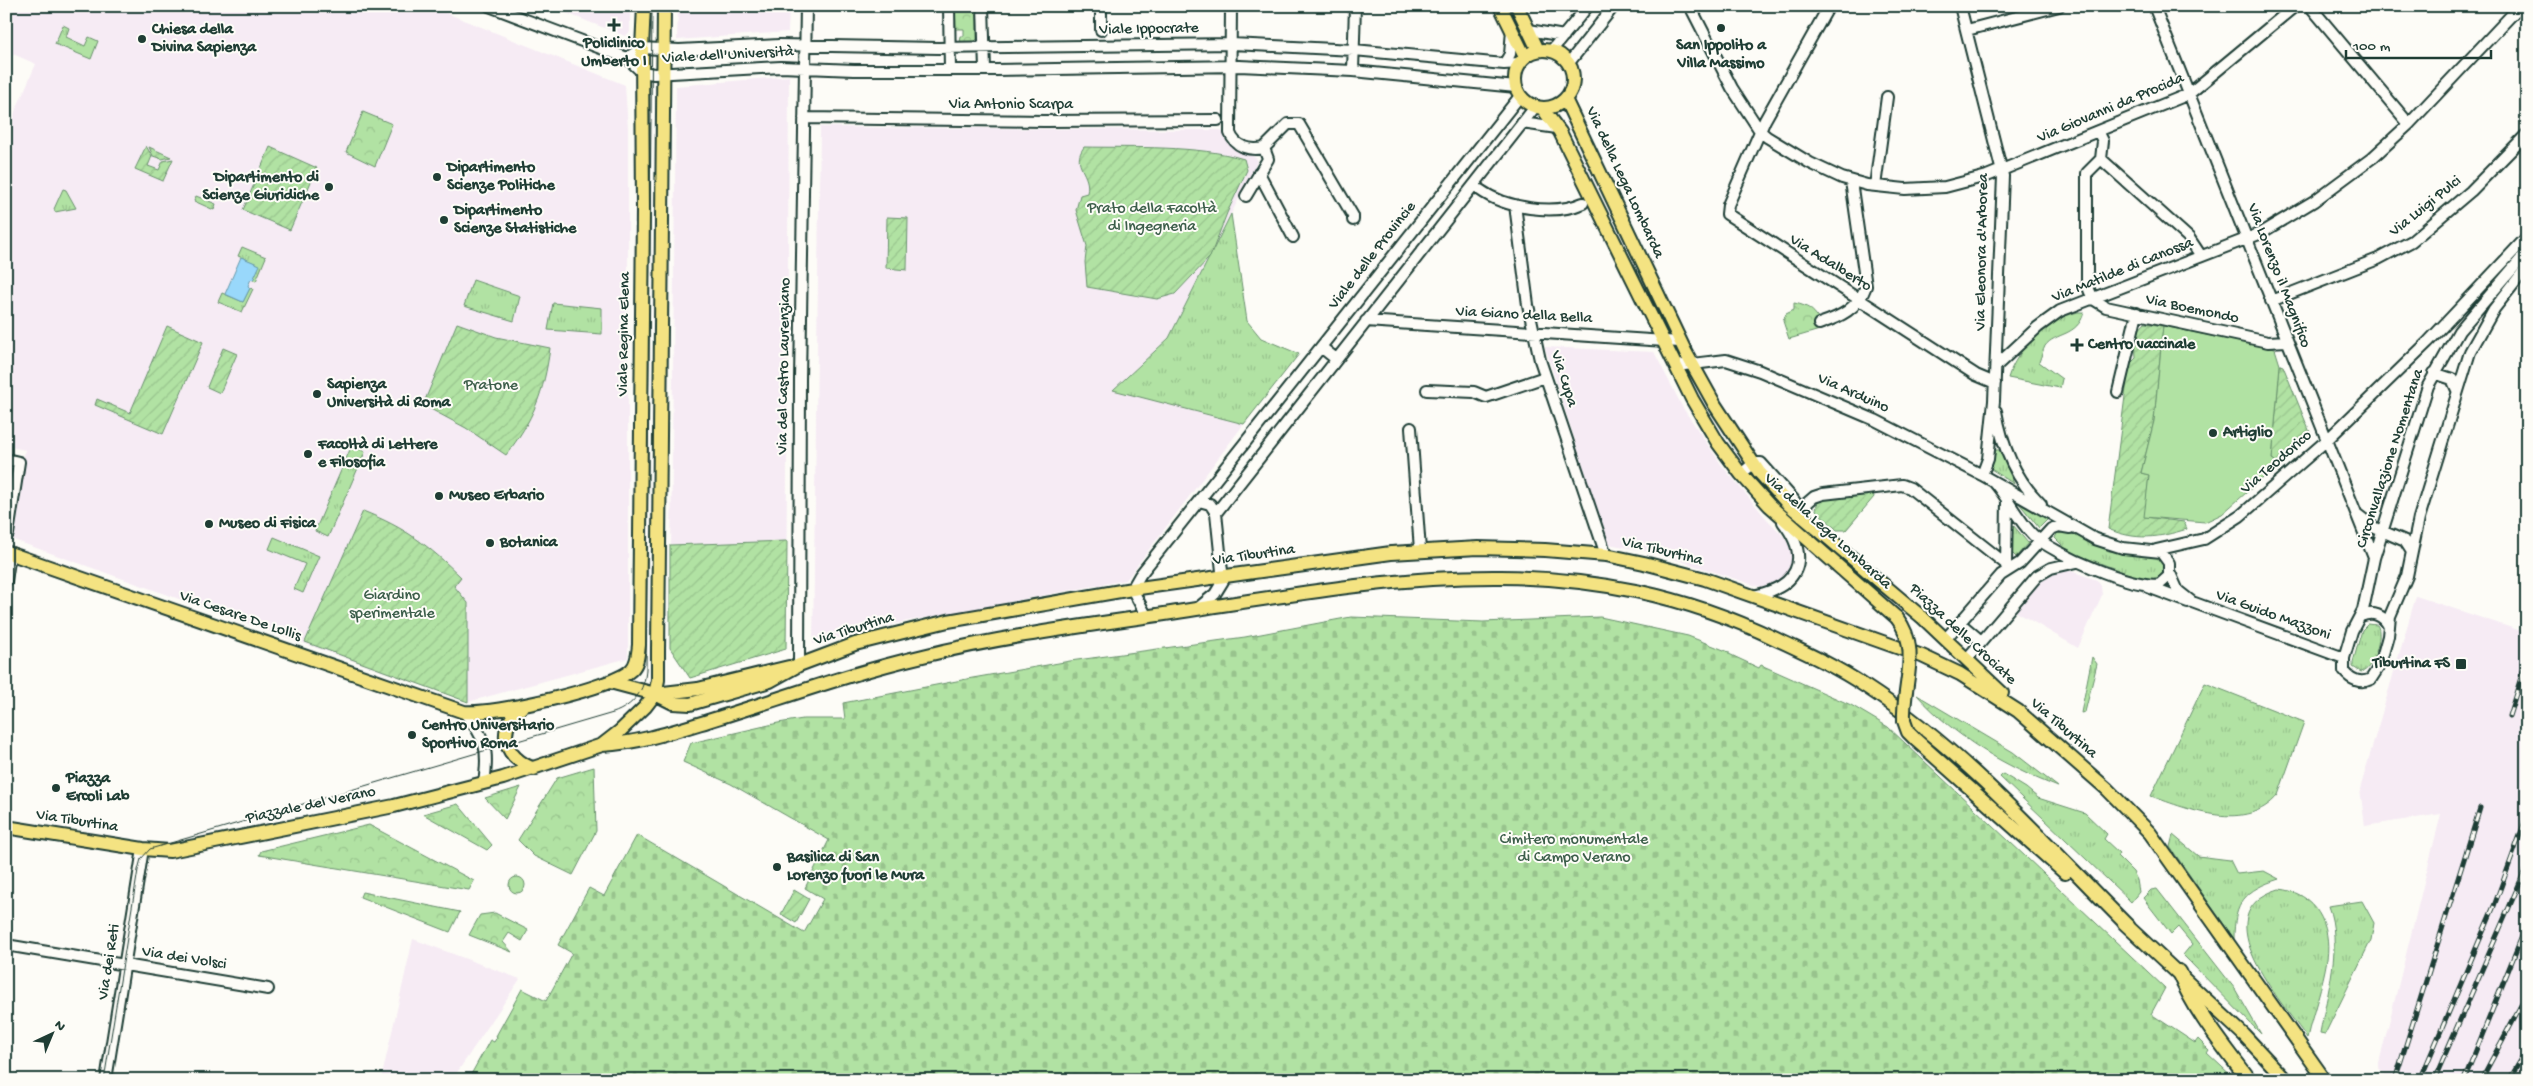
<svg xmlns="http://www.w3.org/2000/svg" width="2533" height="1086" viewBox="0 0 2533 1086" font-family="'Gochi Hand',sans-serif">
<defs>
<pattern id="grass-tufts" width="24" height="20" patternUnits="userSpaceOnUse" patternTransform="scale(1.25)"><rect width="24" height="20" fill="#b1e2a3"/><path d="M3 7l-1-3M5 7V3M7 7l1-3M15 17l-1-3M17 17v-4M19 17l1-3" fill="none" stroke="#98c38d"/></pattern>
<pattern id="cemetery-stones" width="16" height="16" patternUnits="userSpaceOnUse" patternTransform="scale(1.25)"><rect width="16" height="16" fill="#b1e2a3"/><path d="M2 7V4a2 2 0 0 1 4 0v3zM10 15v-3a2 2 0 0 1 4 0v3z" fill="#98c38d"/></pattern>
<pattern id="park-crowns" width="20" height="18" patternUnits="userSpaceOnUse" patternTransform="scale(1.25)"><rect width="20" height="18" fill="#b1e2a3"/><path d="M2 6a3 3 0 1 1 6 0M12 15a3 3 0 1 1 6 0" fill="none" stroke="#98c38d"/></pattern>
<pattern id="garden-furrows" width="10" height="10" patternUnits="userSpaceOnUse" patternTransform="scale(1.25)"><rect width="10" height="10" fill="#b1e2a3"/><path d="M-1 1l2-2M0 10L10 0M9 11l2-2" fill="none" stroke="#98c38d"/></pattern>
</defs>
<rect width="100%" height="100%" fill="#fdfcf7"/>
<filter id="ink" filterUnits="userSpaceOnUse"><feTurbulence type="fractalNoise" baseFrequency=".02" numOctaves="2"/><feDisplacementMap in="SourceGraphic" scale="10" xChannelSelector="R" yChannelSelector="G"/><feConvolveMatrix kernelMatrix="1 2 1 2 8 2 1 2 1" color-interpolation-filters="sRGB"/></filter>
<g filter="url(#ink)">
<path fill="#f6ebf4" d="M 8,6 L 429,6 L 625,85 L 628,128 L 628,658 L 468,702 L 11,539 L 25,450 L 6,446 L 6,112 L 14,114 L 36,64 L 6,51 Z
M 548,6 L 630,6 L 630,32 L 625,36 Z
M 678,6 L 789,6 L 788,32 L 677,40 Z
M 789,76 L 786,649 L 670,648 L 676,86 Z
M 820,127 L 1220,130 L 1258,160 L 1169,338 L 1114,389 L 1244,424 L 1126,580 L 903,622 L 813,644 Z
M 1545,347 L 1654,352 L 1683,408 L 1723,467 L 1766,518 L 1790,543 L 1792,559 L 1786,576 L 1781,581 L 1766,587 L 1760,587 L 1656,553 L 1603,543 L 1605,534 Z
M 2071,571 L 2097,580 L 2101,586 L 2102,595 L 2078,648 L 2013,610 L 2045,578 L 2058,572 Z
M 2416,596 L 2524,632 L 2527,625 L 2527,1080 L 2390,1080 L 2378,1067 L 2441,814 L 2365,826 L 2360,789 Z
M 413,939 L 520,979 L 452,1080 L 381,1080 Z"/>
<path fill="url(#grass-tufts)" stroke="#68906c" d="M 63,25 L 69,28 L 66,37 L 85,46 L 89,37 L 98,41 L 91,59 L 55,44 Z
M 63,189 L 66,190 L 76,208 L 55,212 L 54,209 Z
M 196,196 L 216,204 L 214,210 L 194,201 Z
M 1231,214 L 1247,321 L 1261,338 L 1299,354 L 1244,424 L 1113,390 L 1169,338 Z
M 242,247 L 266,257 L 256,281 L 253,280 L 259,265 L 238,256 Z
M 473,280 L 520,296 L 514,321 L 464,306 Z
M 250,288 L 253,289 L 242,312 L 218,302 L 222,293 L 243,302 Z
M 553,303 L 602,308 L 602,334 L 548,330 Z
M 2078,312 L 2084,312 C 2078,337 2055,332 2045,346 C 2043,350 2041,357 2039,362 L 2062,379 L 2060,388 L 2008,378 C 2017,348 2048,319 2078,312 Z
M 352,445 L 365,452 L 328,537 L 315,531 Z
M 1996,450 L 2000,450 L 2014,484 L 1991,469 Z
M 2019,503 L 2019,502 L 2048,519 L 2039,528 Z
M 2013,525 L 2028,543 L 2016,557 L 2011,552 Z
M 2065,530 L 2109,551 L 2157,557 L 2164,564 L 2164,573 L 2156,580 L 2145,580 L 2068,551 L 2055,538 L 2058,531 Z
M 274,537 L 319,556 L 303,593 L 294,589 L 305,564 L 269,549 Z
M 2368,624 L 2377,625 C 2384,634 2373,671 2361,672 L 2353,667 L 2353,662 L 2362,630 Z
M 2092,657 L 2097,664 L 2085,712 L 2081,713 Z
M 2205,683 L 2304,722 L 2278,795 C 2246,833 2190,810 2151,796 Z
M 1917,695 L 2013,752 L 2058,787 C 2004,766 1956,738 1917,695 Z
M 2003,774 L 2026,788 L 2038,798 L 2085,813 L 2107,834 L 2104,839 L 2119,853 L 2117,856 L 2133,872 L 2137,880 L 2139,892 L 2131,902 L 2000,777 Z
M 2173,835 L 2198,856 L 2230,860 L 2237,874 L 2264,871 L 2279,879 C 2245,890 2234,902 2234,939 L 2170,847 Z
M 2157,889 L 2235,989 L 2261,1034 L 2183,955 L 2192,944 L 2178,927 L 2171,934 L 2143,898 L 2151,890 Z
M 2279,889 C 2315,892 2332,925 2327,959 C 2323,985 2313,1012 2307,1038 C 2282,1002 2201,913 2279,889 Z
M 2362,901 L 2374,923 L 2371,940 L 2325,1034 L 2320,1033 C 2327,993 2343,945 2328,906 Z"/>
<path fill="url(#cemetery-stones)" stroke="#68906c" d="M 1351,617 L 1483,622 L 1600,617 L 1688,636 L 1729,652 L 1729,654 L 1759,668 L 1761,665 L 1851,705 L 1888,727 L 2165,988 L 2151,1014 L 2195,1043 L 2198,1039 L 2209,1050 L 2207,1053 L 2236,1080 L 468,1080 L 490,1040 L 494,1042 L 497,1037 L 496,1036 L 522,989 L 546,1001 L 572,953 L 558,945 L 589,888 L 604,896 L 637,835 L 804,933 L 823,899 L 805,888 L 829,840 L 731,784 L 683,762 L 691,743 L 778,723 L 803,719 L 845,719 L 843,703 L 967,679 L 1070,661 L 1245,637 Z"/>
<path fill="url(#park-crowns)" stroke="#68906c" d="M 955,6 L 977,6 L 977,39 L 973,43 L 960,43 L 961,36 L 964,36 L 964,29 L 956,29 Z
M 363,112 L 392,124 L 375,166 L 346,152 Z
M 1794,303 C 1810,306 1817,312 1823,329 L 1789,339 L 1783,321 L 1786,314 L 1794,310 Z
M 594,767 L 596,831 L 573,875 L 534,856 L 518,840 L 557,778 Z
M 521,787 L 505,819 L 485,798 Z
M 458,804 L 492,845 L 487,850 L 423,814 Z
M 369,825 L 474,881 L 469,890 L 259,855 L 261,851 Z
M509 885a8 8 0 1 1 16 0a8 8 0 1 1-16 0Z
M 362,892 L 460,912 L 450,932 L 360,897 Z
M 495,913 L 528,930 L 522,941 L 509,933 L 503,942 L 512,952 L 469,935 L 480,915 Z"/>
<path fill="url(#garden-furrows)" stroke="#68906c" d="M 146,146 L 152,156 L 148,166 L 159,170 L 163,161 L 173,159 L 163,181 L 135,169 Z
M 149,147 L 171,157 L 162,159 L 153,156 Z
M 270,147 L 317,168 L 290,230 L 243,210 Z
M 1084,147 C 1133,148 1198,145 1244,159 L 1247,170 L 1227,213 L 1210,257 L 1175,294 L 1157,299 L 1087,287 L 1085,262 L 1087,246 L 1076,210 L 1080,195 L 1087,193 C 1092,173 1070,166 1084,147 Z
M 887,217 L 908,218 L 907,270 L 886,268 Z
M 457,323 L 496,337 L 550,348 C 544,393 533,420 506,455 L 466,428 L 423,405 Z
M 2145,323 L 2163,326 L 2154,421 L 2141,473 L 2149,475 L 2145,517 L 2184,522 L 2187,529 C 2159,538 2136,541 2108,529 L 2129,365 L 2136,358 L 2135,334 Z
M 167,326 L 203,342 L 163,434 L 95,405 L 97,399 L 130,413 Z
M 223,348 L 237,354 L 220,393 L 207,387 Z
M 2280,365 L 2283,366 L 2311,435 L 2279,464 L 2272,459 Z
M 1873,493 L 1874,497 L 1846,530 L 1837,530 L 1816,510 L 1817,504 L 1822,499 Z
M 363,511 C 406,528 428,545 461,577 L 454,586 L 468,603 L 468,702 L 305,642 Z
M 787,541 L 786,649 L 690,678 L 670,648 L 670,545 Z
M 794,890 L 809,899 L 796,923 L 781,914 Z"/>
<path fill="#b1e2a3" stroke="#68906c" d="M 2163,326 L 2275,349 L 2280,365 L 2272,459 L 2279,464 L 2222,514 L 2205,522 L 2144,517 L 2149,475 L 2141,473 L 2154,421 Z"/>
<path fill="#99d8fb" stroke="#689aab" d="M 241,257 L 260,265 L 253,280 L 251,279 L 248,286 L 250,288 L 243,302 L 225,294 Z"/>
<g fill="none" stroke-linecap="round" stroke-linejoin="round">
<defs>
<path id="minor" d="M 489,6 L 627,58 L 642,72 L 654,74 L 781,67 L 854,70 L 996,70 L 1239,66 L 1353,71 L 1516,87
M 949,6 L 950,70
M 983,6 L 985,70
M 1101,6 L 1101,30
M 1231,6 L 1230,133 C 1235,147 1250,151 1264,148 L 1288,124 L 1299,124 L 1353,216 L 1353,220
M 1690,6 L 1732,88 L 1760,131 L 1767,137 L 1810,163 L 1842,178 L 1867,185 L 1905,189 L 1945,187 L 1987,176 L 2189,94 L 2295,6
M 1829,6 L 1765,120 L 1728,205 L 1727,214 L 1976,375 L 1995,383
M 1960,6 L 2003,176 L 1994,401 L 1988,459 L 1982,475
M 2154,6 L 2374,558
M 2310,6 L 2409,124
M 1529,30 L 1564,36
M 1967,30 L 2059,6
M 1551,51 L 1588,6
M 627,58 L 642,48 L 679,50 L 779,45 L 938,48 L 1232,44 L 1354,50 L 1504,64 L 1519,63
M 1504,64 L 1510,54 L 1512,30
M 1568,64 L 1614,6
M 1353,71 L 1355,6
M 804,118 L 1044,121 L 1218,120
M 1522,123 L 1557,128
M 2098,131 L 2103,141 L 2101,159 L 2189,238 L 2201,256
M 2101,159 L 2087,173 L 2087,285 L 2093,299 L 2106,307 L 2268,342 L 2287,341
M 1259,173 L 1293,237
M 1875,186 L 1887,97
M 1480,190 C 1505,208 1554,216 1583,203
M 1246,196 L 1268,159 L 1264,148
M 1515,205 L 1528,305 L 1540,360 L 1606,555
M 2527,252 L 2459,331 L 2428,386 L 2374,558 L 2363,610 L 2352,631 L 2344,658 L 2344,671 C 2351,680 2361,684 2371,679 L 2380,665 L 2388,636 L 2390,616 L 2407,576 L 2419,518 L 2470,352 L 2494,309 L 2527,267
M 2271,301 L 2378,259 L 2412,241 L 2471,191 L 2527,134
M 1366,321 L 1680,342
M 1819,324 C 1840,317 1858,309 1866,286 L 1851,181
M 1321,347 L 1336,359
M 1676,366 L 1726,360 L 1760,371 L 1875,420 L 1982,475 L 2095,539 L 2123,548 L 2161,552 L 2169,563 L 2169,576 L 2160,584 C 2135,590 2052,553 2033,535 C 2017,519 2008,498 1994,482
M 1996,366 L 2038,327 L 2060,311 L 2259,234 L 2314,201 L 2372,158 L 2409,124 L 2520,6
M 2434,373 L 2452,379 L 2457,390
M 1427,390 L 1474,392 L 1486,397 L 1545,377
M 2118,392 L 2137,313
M 1996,411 C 2002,446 2015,479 2041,504
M 1411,428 L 1420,550
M 6,459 L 19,462 L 8,534
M 1741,474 L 1754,463 L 1761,463 L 1793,499 L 1803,514
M 1216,513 L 1535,107
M 2358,515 L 2375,528 L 2405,541 L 2412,552
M 1804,518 L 1807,503 L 1814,497 L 1823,494 L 1902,485 L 1910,488 L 2006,564
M 2156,550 L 2204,539 L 2240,516 L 2327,440 L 2428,342 L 2527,237
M 2006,566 L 2007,500
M 2170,573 L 2178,591 L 2192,602 L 2344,658
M 6,581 L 10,554
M 2148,587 L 2188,602
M 1752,596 C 1796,588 1813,561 1783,522
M 1198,608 L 1215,594 L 1223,581 L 1216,513 L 1210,504 L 1199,501
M 1146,615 L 1132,589 L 1140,575 L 1520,96
M 2361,616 C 2373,611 2384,615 2389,627
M 1960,623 L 1981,641
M 1949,635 L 2001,575 L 2020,563 L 2051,529 L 2059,526 L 2070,528
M 1971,654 L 2037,576 L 2051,568 L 2077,562
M 799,665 L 800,380 L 806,6
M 464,712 C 486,738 489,750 484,783
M 6,945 L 268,989
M 106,1080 L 143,849"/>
<path id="major" d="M 1500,6 L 1525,57
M 1517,6 L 1538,50
M1515 79a29 29 0 1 1 58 0a29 29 0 1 1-58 0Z
M 1565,99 L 1686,353 L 1715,405 L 1759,472 L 1789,505 L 1923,618 L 2002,693
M 1542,108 L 1560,132 L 1692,399 L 1718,443 L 1741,474 L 1769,505 L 1897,618
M 6,552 L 464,712 C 493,715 611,689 631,670 C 638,664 638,653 639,645 L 643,210 L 642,48 L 644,6
M 610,682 L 655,694 L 673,703 L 690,704 L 770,681 L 799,665 L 855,644 L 948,621 L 1132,589 L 1391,553 L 1478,548 L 1545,550 L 1606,555 L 1644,563 L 1705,579 L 1922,656 L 1960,674 L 2018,711 L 2107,789 L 2150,833 L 2325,1080
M 655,694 L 698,689 L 789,667
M 523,706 C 496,729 502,756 534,769
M 1916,740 L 2065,873
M 602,745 C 639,743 672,732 708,721 C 780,699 850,673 923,656 C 1016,633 1109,623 1203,608 C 1405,577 1583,546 1776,639 C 1806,653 1837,667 1865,686 C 1965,751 2045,843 2129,927
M 6,827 L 143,849 L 170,851 L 394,806 L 503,778 L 602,745 L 620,731 L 645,707 L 655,694 L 658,680 L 658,651 L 664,6
M 2124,923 L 2244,1035 L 2286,1080"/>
<path id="highway" d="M 2179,972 C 2196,1013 2223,1045 2249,1080"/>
</defs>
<use href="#minor" stroke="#1f3d34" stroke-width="14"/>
<use href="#major" stroke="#1f3d34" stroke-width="16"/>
<use href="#highway" stroke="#1f3d34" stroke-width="18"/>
<use href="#minor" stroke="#fdfcf7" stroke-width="10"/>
<use href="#major" stroke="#f4e382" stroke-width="12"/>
<use href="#highway" stroke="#f4e382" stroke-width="14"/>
<path stroke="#1f3d34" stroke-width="1" d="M 104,1080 L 138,870 L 141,859 L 150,849 L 613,713 C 633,706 645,691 646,669 L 652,6"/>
<defs>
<path id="rail" d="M 2509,716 L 2527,658
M 2395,1080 L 2480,808
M 2420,1080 L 2494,906 L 2527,816
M 2434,1080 L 2527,866
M 2464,1080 L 2527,924
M 2481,1080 L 2527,994
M 2509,1080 L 2527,1050"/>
</defs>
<use href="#rail" stroke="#1f3d34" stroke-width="5"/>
<use href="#rail" stroke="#fdfcf7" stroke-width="3" stroke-dasharray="9" stroke-linecap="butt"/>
<defs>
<path id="major-bridge" d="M 1897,618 C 1922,650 1902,685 1904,721 L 1908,732 L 1916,740"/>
</defs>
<use href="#major-bridge" stroke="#1f3d34" stroke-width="16" stroke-linecap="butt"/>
<use href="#major-bridge" stroke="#f4e382" stroke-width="12"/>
</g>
</g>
<g fill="#1f3d34" stroke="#fdfcf7" stroke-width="2">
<path d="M611.5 17.5h5v5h5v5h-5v5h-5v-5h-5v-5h5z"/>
<circle cx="1721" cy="28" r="5"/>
<circle cx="142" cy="39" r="5"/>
<circle cx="437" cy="177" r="5"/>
<circle cx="329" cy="187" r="5"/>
<circle cx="444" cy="220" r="5"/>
<path d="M2074.5 337.5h5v5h5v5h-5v5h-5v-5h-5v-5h5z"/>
<circle cx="317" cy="394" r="5"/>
<circle cx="2213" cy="433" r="5"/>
<circle cx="308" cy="454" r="5"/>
<circle cx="439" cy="496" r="5"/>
<circle cx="209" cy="524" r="5"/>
<circle cx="490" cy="543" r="5"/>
<rect x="2455" y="658" width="12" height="12" rx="2.5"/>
<circle cx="412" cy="735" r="5"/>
<circle cx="56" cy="788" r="5"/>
<circle cx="777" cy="867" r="5"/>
</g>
<g text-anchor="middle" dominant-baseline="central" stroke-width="4" stroke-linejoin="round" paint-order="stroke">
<g font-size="16" font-weight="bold" fill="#1f3d34" stroke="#fdfcf7" text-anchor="start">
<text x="152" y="30">Chiesa della<tspan x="152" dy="18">Divina Sapienza</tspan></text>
<text x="614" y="44" text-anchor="middle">Policlinico<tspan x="614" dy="18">Umberto I</tspan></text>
<text x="1721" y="46" text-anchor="middle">San Ippolito a<tspan x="1721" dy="18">Villa Massimo</tspan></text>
<text x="447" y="168">Dipartimento<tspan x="447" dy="18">Scienze Politiche</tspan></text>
<text x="319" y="178" text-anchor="end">Dipartimento di<tspan x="319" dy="18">Scienze Giuridiche</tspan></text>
<text x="454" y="211">Dipartimento<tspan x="454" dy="18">Scienze Statistiche</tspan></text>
<text x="2088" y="345">Centro vaccinale</text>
<text x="327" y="385">Sapienza<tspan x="327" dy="18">Università di Roma</tspan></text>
<text x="2223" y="433">Artiglio</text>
<text x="318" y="445">Facoltà di Lettere<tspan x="318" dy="18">e Filosofia</tspan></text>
<text x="449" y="496">Museo Erbario</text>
<text x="219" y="524">Museo di Fisica</text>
<text x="500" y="543">Botanica</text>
<text x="2450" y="664" text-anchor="end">Tiburtina FS</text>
<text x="422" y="726">Centro Universitario<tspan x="422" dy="18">Sportivo Roma</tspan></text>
<text x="66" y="779">Piazza<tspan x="66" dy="18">Ercoli Lab</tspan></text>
<text x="787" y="858">Basilica di San<tspan x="787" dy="18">Lorenzo fuori le Mura</tspan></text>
</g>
<g font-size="16" fill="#1f3d34" stroke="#fdfcf7">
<text transform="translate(1149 30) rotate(-1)">Viale Ippocrate</text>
<text transform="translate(728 56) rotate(-3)">Viale dell'Università</text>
<text x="1011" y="105">Via Antonio Scarpa</text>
<text transform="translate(2111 109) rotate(-23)">Via Giovanni da Procida</text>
<text transform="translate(1624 183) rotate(65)">Via della Lega Lombarda</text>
<text transform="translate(2426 207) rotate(-39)">Via Luigi Pulci</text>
<text transform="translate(1983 252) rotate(-89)">Via Eleonora d'Arborea</text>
<text transform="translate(1373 256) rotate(-52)">Viale delle Provincie</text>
<text transform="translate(1830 264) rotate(32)">Via Adalberto</text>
<text transform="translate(2123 271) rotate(-22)">Via Matilde di Canossa</text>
<text transform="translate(2278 276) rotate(69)">Via Lorenzo il Magnifico</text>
<text transform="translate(2192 310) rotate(12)">Via Boemondo</text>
<text transform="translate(1524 316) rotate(3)">Via Giano della Bella</text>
<text transform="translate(625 334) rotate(-89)">Viale Regina Elena</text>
<text transform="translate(785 366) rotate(-89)">Via del Castro Laurenziano</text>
<text transform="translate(1563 379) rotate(72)">Via Cupa</text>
<text transform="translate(1853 394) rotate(24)">Via Arduino</text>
<text transform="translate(2391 459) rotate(-72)">Circonvallazione Nomentana</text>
<text transform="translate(2277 463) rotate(-41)">Via Teodorico</text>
<text transform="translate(1827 532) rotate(42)">Via della Lega Lombarda</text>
<text transform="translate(1662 552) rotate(14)">Via Tiburtina</text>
<text transform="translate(1254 556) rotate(-8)">Via Tiburtina</text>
<text transform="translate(2273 616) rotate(20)">Via Guido Mazzoni</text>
<text transform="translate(240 617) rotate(19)">Via Cesare De Lollis</text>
<text transform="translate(854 630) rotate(-17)">Via Tiburtina</text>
<text transform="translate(1962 635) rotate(43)">Piazza delle Crociate</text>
<text transform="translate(2063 729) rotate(41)">Via Tiburtina</text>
<text transform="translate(311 806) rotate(-12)">Piazzale del Verano</text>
<text transform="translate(77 822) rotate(9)">Via Tiburtina</text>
<text transform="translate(184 959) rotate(9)">Via dei Volsci</text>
<text transform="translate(110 962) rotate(-81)">Via dei Reti</text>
</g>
<g font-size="16" fill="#3c5e4a" stroke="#fdfcf7">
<text x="1152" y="209">Prato della Facoltà<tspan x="1152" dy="18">di Ingegneria</tspan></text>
<text x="491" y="386">Pratone</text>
<text x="392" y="596">Giardino<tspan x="392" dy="18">sperimentale</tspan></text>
<text x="1574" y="840">Cimitero monumentale<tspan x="1574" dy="18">di Campo Verano</tspan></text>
</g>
</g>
<rect width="2533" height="1086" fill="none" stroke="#fdfcf7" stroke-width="25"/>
<rect x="12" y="12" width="2508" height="1061" fill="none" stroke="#1f3d34" stroke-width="2" filter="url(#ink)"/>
<g transform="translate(52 1034) rotate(44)" stroke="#fdfcf7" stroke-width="4" paint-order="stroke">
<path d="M0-4L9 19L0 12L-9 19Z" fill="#1f3d34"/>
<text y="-8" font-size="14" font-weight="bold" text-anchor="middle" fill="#1f3d34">N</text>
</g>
<path d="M2346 50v8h145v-8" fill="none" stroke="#1f3d34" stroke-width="2.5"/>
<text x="2353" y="50" font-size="15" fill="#1f3d34" stroke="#fdfcf7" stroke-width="4" paint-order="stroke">100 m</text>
</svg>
